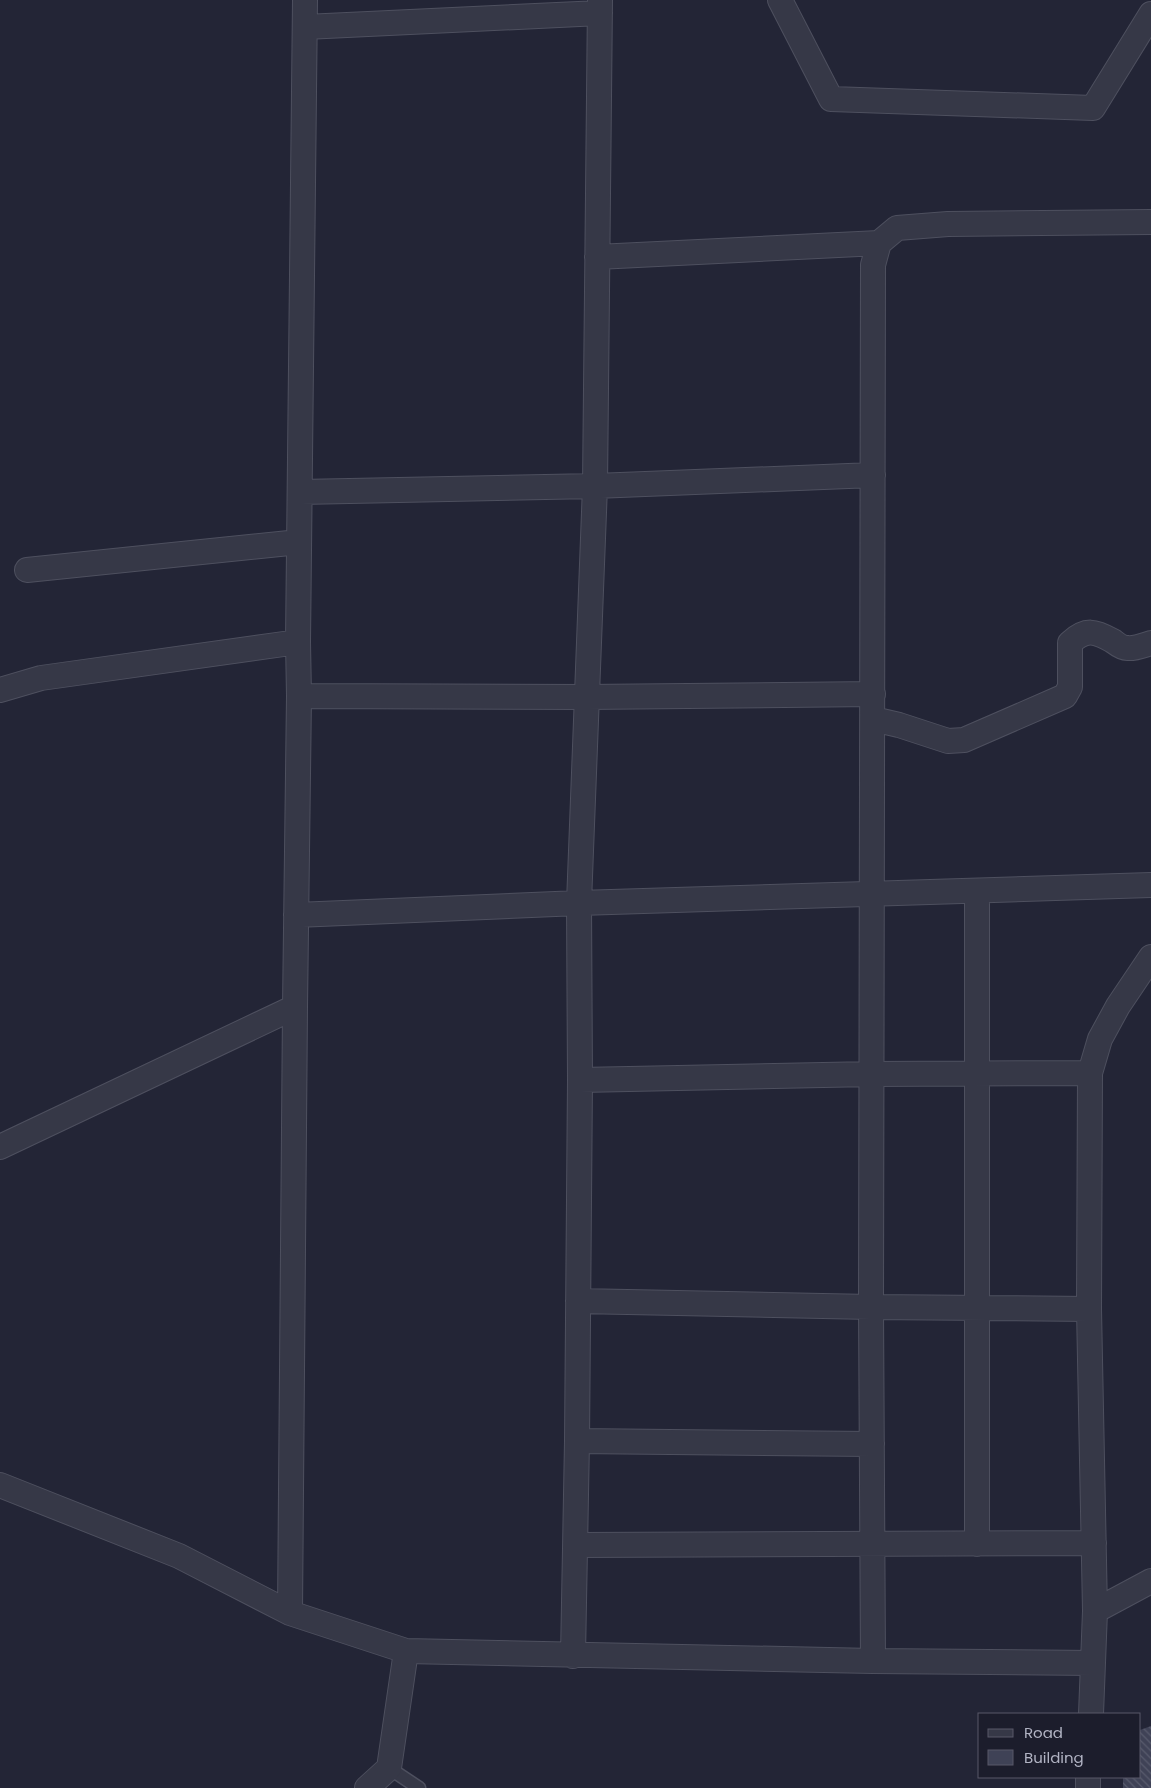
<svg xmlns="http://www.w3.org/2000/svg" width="1151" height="1788" viewBox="0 0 1151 1788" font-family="Poppins,sans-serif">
<defs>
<pattern id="building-back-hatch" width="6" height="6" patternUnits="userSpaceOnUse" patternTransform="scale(1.25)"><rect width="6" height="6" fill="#3f4256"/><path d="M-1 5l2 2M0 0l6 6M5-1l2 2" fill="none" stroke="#585b6d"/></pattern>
</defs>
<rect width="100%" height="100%" fill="#232536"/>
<path fill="url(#building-back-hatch)" d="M 1151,1726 L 1151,1788 L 1123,1788 L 1123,1777 L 1140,1777 L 1140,1730 Z"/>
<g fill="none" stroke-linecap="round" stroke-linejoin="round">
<defs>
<path id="service" d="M 389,1768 L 419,1788"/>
<path id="minor" d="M 780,0 L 831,99 L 1093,108 L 1151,14
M 305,27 L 600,13
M 597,257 L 879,243
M 300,492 L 595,486 L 873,475
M 27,570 L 299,542
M 0,690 L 41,678 L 298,642
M 299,696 L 586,697 L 873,694
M 873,719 L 899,725 L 948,741 L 964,740 L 1065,696 L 1070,687 L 1070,643 C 1086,628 1095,631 1113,641 C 1117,644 1122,648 1127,648 C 1135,649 1144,645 1151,643
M 977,891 L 977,1544
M 296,915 L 579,903 L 1151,885
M 580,1080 L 872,1074 L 1090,1073
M 0,1147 L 295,1007
M 578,1301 L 871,1307 L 1089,1309
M 577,1441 L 872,1444
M 0,1485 L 179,1556 L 290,1613 L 406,1651 L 873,1661 L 1093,1663
M 576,1545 L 1094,1543
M 1095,1611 L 1151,1581
M 290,1613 L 295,1007 L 299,696 L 298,642 L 305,0
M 573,1656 L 577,1441 L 580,1080 L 579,903 L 595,486 L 600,0
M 873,1661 L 871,1307 L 873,265 L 879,243 L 897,228 L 948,224 L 1151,222
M 1091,1714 L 1095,1611 L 1089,1309 L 1090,1073 L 1100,1039 L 1118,1006 L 1151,957
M 367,1788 L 389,1768 L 406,1651
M 1088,1788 L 1088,1777"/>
</defs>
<use href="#service" stroke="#4e505f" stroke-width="15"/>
<use href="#minor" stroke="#4e505f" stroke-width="26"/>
<use href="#service" stroke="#363847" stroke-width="12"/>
<use href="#minor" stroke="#363847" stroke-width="24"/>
</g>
<rect x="978" y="1713" width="162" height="65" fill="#1c1d2c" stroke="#585968"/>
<rect x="988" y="1729" width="25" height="8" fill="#363847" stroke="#585968"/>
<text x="1024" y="1738" font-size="15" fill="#b1b3c3">Road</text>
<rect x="988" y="1750" width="25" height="15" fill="#3f4256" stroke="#585968"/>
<text x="1024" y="1763" font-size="15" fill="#b1b3c3">Building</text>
</svg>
